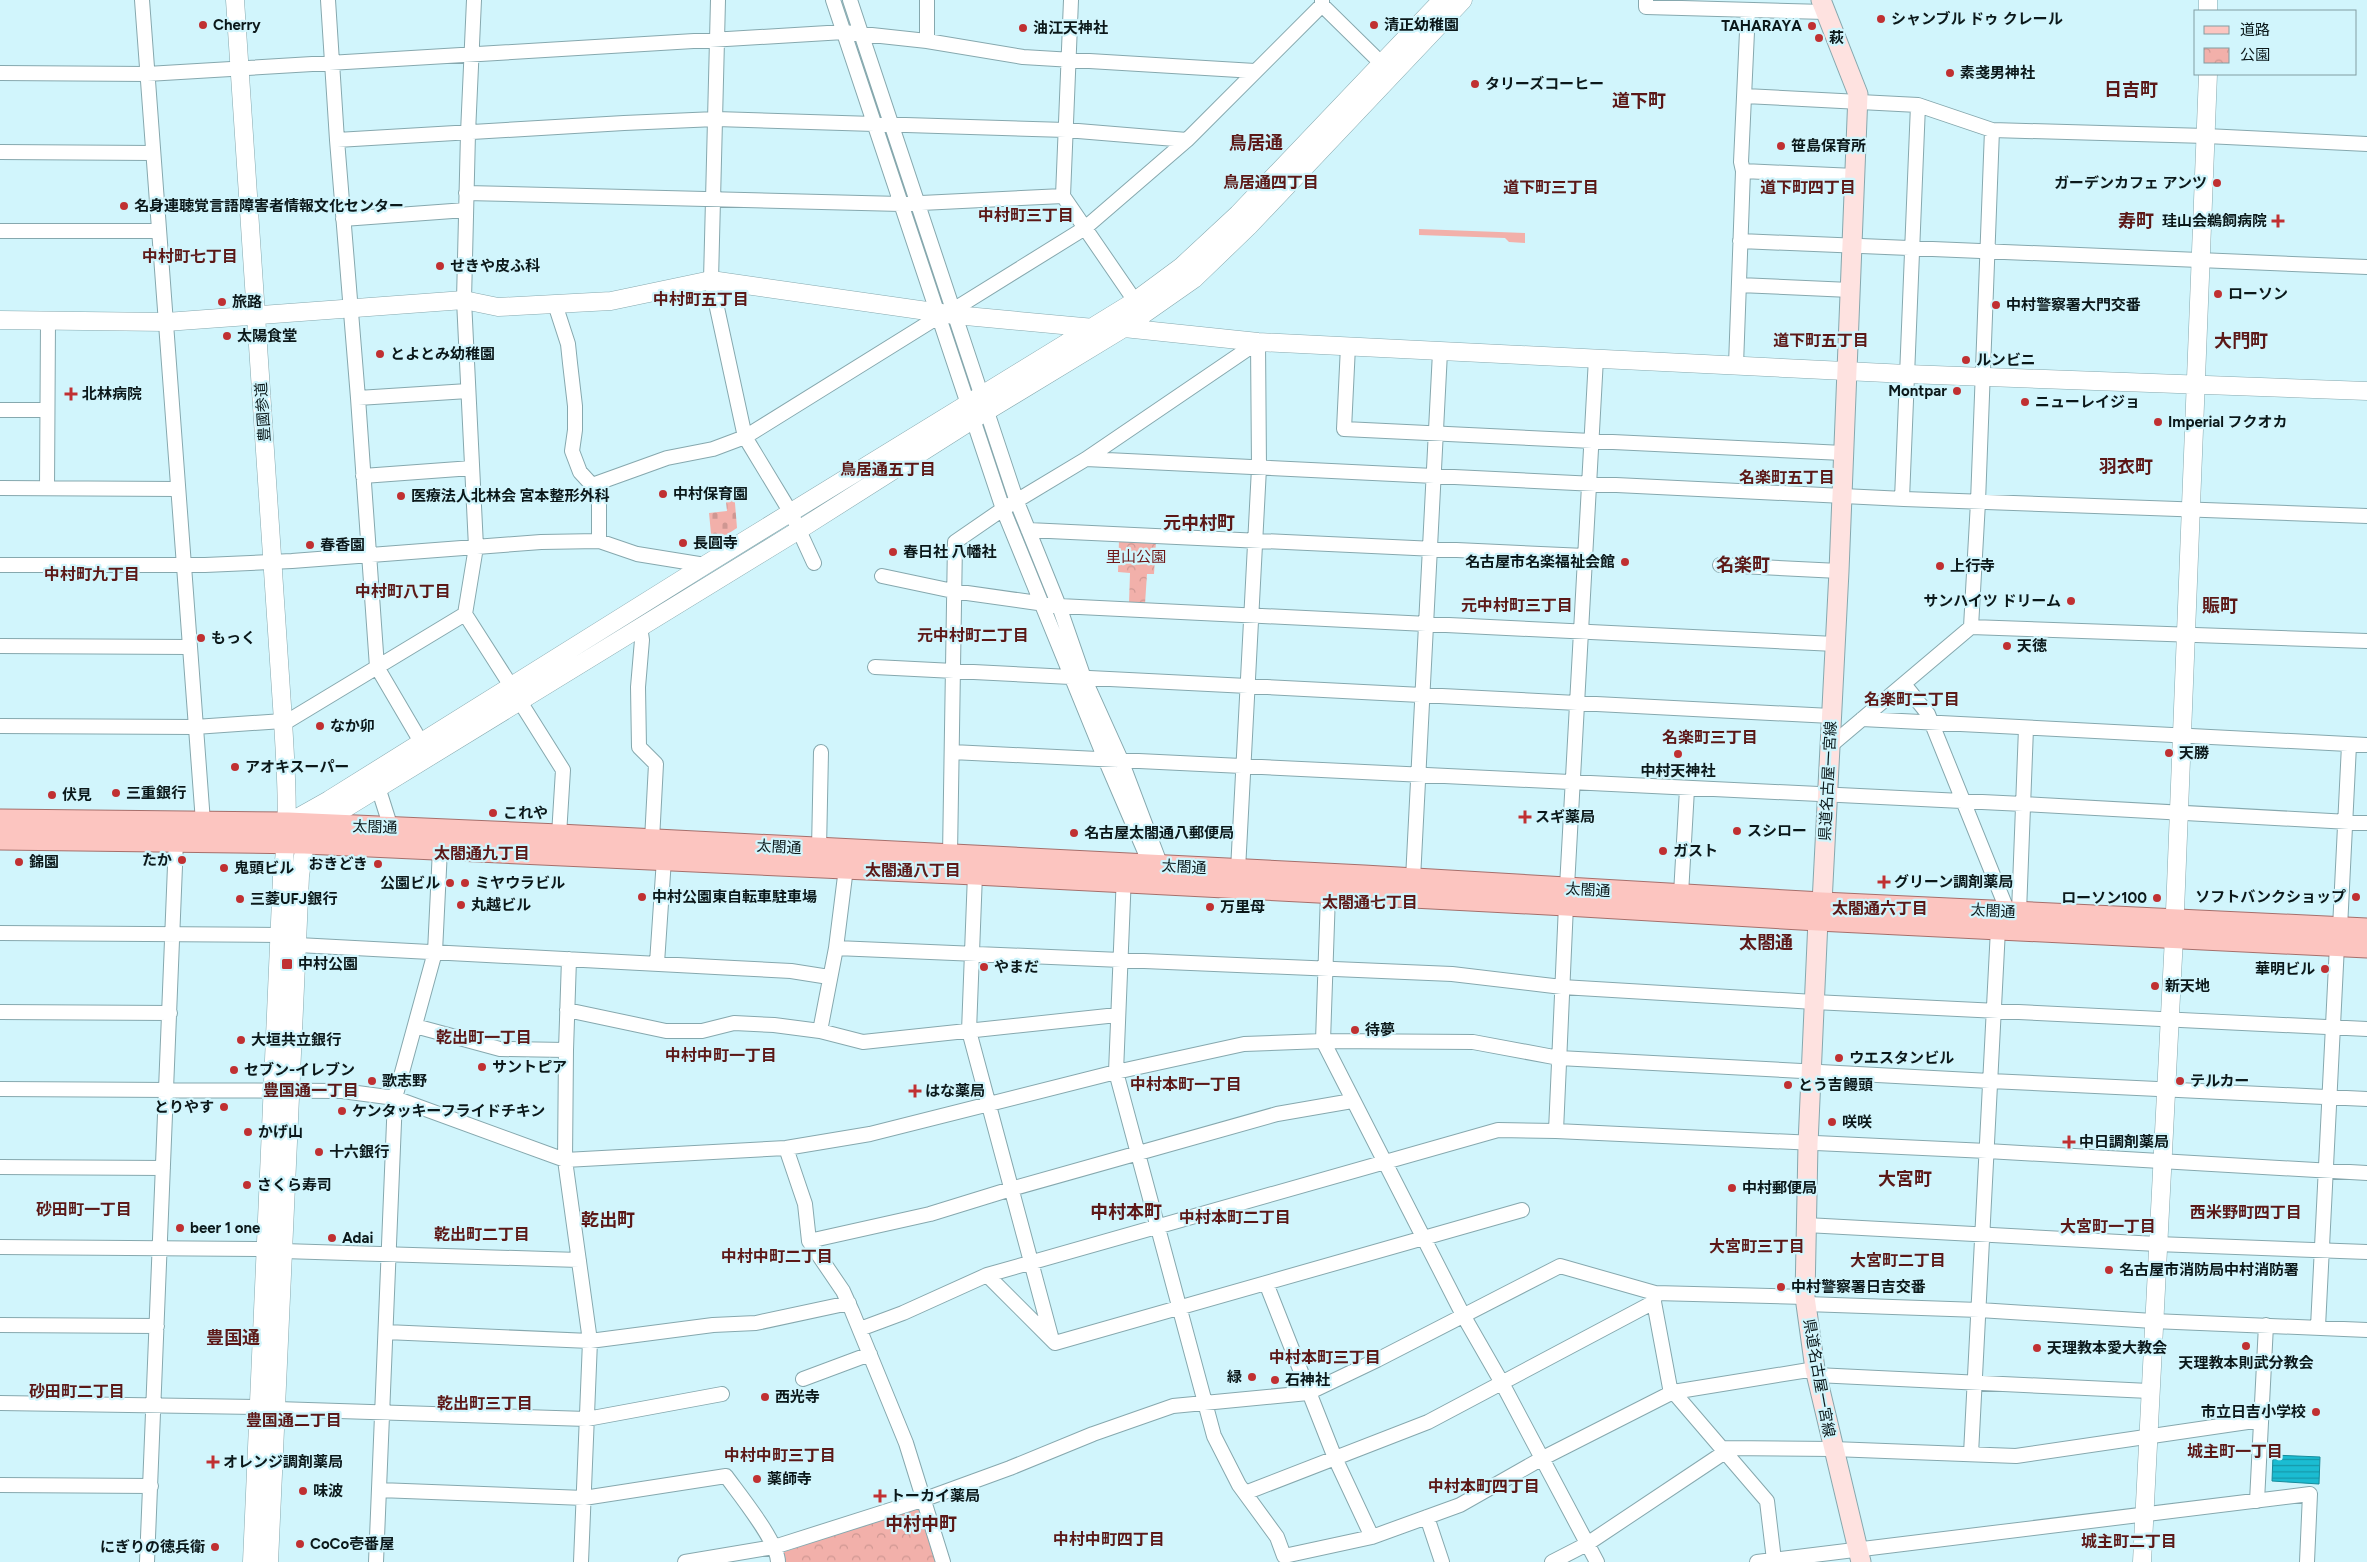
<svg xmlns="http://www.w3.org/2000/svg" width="2367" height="1562" viewBox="0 0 2367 1562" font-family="Figtree,'Noto Sans JP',sans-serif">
<defs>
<pattern id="cemetery-stones" width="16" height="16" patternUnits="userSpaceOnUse" patternTransform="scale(1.25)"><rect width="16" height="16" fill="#f2b0aa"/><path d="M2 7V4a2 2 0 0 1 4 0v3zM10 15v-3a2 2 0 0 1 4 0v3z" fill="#ce9792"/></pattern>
<pattern id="park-crowns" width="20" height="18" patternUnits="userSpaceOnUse" patternTransform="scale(1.25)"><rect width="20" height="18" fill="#f2b0aa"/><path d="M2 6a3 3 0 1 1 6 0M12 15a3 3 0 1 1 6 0" fill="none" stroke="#ce9792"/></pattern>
<pattern id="water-rules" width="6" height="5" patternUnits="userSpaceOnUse" patternTransform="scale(1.25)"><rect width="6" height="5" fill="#1bbcd2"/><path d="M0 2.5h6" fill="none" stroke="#1698aa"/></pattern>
</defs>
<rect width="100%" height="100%" fill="#d1f5fc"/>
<path fill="#f2b0aa" d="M 1419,229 L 1525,233 L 1525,243 L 1509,242 L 1505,238 L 1419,235 Z"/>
<path fill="url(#cemetery-stones)" d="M 725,491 L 734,491 L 737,528 L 712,544 L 709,513 L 727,511 Z"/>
<path fill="url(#park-crowns)" d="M 1119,540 L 1156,541 L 1154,574 L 1147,574 L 1145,604 L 1129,603 L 1130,573 L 1118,572 Z
M 919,1506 L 939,1562 L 784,1562 L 784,1552 Z"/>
<path fill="url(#water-rules)" stroke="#168b9b" d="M 2273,1455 L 2320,1457 L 2319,1484 L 2272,1481 Z"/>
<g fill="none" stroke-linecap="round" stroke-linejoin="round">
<defs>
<path id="minor" d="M 142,0 L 203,822
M 328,0 L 337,140 L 358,398 L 377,667 L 421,742
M 474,0 L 468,133 L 464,300 L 476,547 L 465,614 L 511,686
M 718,0 L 711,280 L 745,437 L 791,513 L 814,563
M 833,0 L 1003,509 L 1105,759 L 1151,866
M 850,0 L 1017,502 L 1059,606 L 1084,678 L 1121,760 L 1161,866
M 1646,0 L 1646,7 L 1826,12
M 1322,5 L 1382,64
M 927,41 L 927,0
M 0,73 L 147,74 L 844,32 L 927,41 L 1023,57 L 1255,71
M 1745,96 L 1918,105 L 1992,130 L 2206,136 L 2367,144
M 337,140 L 624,123 L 716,119 L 1066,130 L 1187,140
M 0,152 L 153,153
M 1743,171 L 1855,176
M 466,193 L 901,204 L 1063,196 L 1071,0
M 1063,196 L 1135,301
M 343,219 L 466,210
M 0,231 L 159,231
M 1740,241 L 2367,267
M 1739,285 L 1850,290
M 555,304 L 568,344 L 570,363 L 575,406 L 575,430 L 572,451 L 580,472 L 592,485
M 953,310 L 1085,228 L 1187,140 L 1322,5 L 1322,0
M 1348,346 L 1344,429 L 1843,453
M 1736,365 L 1743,171 L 1741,162 L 1748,10
M 358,398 L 468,391
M 0,410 L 47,410
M 1086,459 L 1904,499 L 2367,516
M 363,476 L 472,468
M 0,488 L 177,489
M 47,488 L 48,321
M 1902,499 L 1918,105
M 1028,530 L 1585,556
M 599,541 L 599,495 L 592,485 L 667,458 L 713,449 L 745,437 L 938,317
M 0,565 L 205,565 L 292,561 L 541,542 L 599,541 L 637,554 L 705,565
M 1720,565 L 1839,571
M 882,576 L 953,591 L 1059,606 L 1835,644
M 640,626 L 642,640 L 638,687 L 639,747 L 656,764 L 652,840 L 664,859 L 657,963
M 1971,627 L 1978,502 L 1992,130
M 0,646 L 189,647
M 875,667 L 1831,716
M 1904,684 L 1928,714 L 2008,912
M 519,700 L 563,770 L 559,835
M 1862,719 L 2367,745
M 283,724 L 465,614
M 0,726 L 195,727 L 283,721
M 1829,747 L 1971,627 L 2367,641
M 952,752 L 2023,804 L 2367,823
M 378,787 L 391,828
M 819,849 L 821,752
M 950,855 L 955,542 L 1003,509 L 1086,459 L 1258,342 L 1259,468 L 1238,870
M 975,874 L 969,1031 L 1052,1340
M 1124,874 L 1116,1072 L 1214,1436 L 1239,1485 L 1277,1537 L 1284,1556 L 1372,1537 L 1460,1505 L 1541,1459 L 1673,1392 L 1815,1369
M 1413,879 L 1440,352
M 1328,894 L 1323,1041 L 1463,1315 L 1502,1383 L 1597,1562
M 1681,894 L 1687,789
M 2019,912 L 2026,728
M 2340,928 L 2349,745
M 0,933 L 279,935
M 298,945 L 734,968 L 791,971 L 829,977
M 836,948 L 1452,974 L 1562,987 L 1814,1002 L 2367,1029
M 569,959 L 566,1050 L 565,1160 L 590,1341 L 581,1562
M 567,1010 L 666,1031 L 702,1031 L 734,1023 L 774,1025 L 820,1031 L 863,1042 L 1117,1015
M 0,1012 L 170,1013
M 415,1026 L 500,1049 L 566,1050
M 820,1031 L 836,948 L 846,868
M 0,1089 L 342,1091 L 395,1098 L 565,1160 L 786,1148 L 870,1134 L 1116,1072 L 1244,1044 L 1323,1041 L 1473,1042 L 1559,1058 L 1990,1081 L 2367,1099
M 1556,1131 L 1566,905 L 1596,358
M 786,1148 L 805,1204 L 809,1241 L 843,1291 L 852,1311 L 906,1443 L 943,1562
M 0,1167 L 163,1168
M 1806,1225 L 2157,1244 L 2367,1252
M 809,1241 L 930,1214 L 1011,1189 L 1277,1114 L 1352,1101
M 0,1247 L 265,1249
M 283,1251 L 579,1260
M 987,1275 L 1055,1343 L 1522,1210
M 1266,1283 L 1335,1458 L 1372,1537
M 1654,1302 L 1670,1388 L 1767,1501 L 1774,1560
M 1806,1304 L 1979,1310 L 2153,1321 L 2367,1330
M 0,1325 L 157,1326
M 2318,1327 L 2337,945
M 860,1329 L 903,1313 L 987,1275 L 1498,1130 L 1556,1131 L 1987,1151 L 2367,1173
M 386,1332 L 590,1341 L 713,1325 L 756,1323 L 849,1303
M 1816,1375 L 2149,1391
M 803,1379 L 870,1354
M 0,1403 L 258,1407
M 277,1409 L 587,1419 L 722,1394
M 1722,1448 L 1833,1449 L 2016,1456 L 2261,1420
M 1971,1454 L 1998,929
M 0,1485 L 151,1486
M 379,1490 L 584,1498 L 726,1476 C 739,1494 778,1542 778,1562
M 1245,1493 L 1428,1422 L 1654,1302 L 1655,1293
M 2257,1501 L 2266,1325
M 1427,1517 L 1442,1562
M 147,1562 L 176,841
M 376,1562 L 395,1098 L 435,952 L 440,849
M 685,1562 L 774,1547 L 925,1499 L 1010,1468 L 1093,1434 L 1173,1406 L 1308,1393 L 1377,1360 L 1560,1266 L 1655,1293 L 1805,1297
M 1552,1562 L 1587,1544 L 1725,1452
M 1757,1562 L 2310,1494 L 2307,1562"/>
<path id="tertiary" d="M 235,0 L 283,721 C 286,774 290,823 282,877 L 252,1562
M 2208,0 L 2208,11
M 0,320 L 166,322 L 464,300 L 498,307 L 611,301 L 711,280 L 955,315 L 1094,328 L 1124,328 L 1258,342 L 1907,374 L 2367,391
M 288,823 L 329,800 L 705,565 L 1135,301 L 1181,267 L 1238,214 L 1442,0
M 269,1562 L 300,876 L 305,843 L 318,825 L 799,530 L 974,419 L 1124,328 L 1194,279 L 1249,226 L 1463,0
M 2142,1562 L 2174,937 L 2208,74"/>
<path id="secondary" d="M 1821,0 L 1858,94 L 1839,571 L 1822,903 L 1818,920 L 1808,1144 L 1805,1297 L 1815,1369 L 1861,1562"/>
<path id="primary" d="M 0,820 L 288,823 L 559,835 L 1364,876 L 1822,903 L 2367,929
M 0,839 L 305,843 L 975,874 L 1566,905 L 1818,920 L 2367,947"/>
</defs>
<use href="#minor" stroke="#86a8ae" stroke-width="16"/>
<use href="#tertiary" stroke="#86a8ae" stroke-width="19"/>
<use href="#secondary" stroke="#86a8ae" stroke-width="21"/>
<use href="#primary" stroke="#a66f6b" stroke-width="23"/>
<use href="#minor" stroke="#fff" stroke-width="14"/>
<use href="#tertiary" stroke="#fff" stroke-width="18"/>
<use href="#secondary" stroke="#fee2e0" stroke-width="19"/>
<use href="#primary" stroke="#fcc5c0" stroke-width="21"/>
</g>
<g fill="#c03032" stroke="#d1f5fc" stroke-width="2">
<circle cx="1881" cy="19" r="5"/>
<circle cx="203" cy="25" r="5"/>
<circle cx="1374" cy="25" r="5"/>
<circle cx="1812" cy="26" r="5"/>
<circle cx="1023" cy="28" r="5"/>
<circle cx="1819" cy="38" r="5"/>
<circle cx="1950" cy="73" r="5"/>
<circle cx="1475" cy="84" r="5"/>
<circle cx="1781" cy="146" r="5"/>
<circle cx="2217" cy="183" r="5"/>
<circle cx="124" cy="206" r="5"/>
<path d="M2275.5 213.5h5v5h5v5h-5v5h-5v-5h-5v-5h5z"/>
<circle cx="440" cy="266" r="5"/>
<circle cx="2218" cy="294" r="5"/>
<circle cx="222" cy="302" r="5"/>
<circle cx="1996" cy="305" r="5"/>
<circle cx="227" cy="336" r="5"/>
<circle cx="380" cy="354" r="5"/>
<circle cx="1966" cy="360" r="5"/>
<circle cx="1957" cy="391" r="5"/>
<path d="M68.5 386.5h5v5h5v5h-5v5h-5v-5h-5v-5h5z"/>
<circle cx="2025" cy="402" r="5"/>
<circle cx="2158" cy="422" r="5"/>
<circle cx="663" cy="494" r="5"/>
<circle cx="401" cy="496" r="5"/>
<circle cx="683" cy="543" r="5"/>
<circle cx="310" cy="545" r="5"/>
<circle cx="893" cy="552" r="5"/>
<circle cx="1625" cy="562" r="5"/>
<circle cx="1940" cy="566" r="5"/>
<circle cx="2071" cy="601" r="5"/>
<circle cx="201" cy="638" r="5"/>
<circle cx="2007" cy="646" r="5"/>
<circle cx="320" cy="726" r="5"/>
<circle cx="2169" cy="753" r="5"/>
<circle cx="1678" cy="754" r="5"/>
<circle cx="235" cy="767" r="5"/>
<circle cx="116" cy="793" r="5"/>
<circle cx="52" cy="795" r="5"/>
<circle cx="493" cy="813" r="5"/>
<path d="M1522.5 809.5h5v5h5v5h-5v5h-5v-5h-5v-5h5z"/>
<circle cx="1737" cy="831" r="5"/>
<circle cx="1074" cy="833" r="5"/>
<circle cx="1663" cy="851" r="5"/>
<circle cx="182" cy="860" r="5"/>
<circle cx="19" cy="862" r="5"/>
<circle cx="378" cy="864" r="5"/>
<circle cx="224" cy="868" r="5"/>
<path d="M1881.5 874.5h5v5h5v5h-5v5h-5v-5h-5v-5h5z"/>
<circle cx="450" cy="883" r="5"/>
<circle cx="465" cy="883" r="5"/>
<circle cx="642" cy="897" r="5"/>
<circle cx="2356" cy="897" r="5"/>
<circle cx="2157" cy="898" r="5"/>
<circle cx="240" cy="899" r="5"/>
<circle cx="461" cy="905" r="5"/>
<circle cx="1210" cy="907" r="5"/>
<rect x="281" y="958" width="12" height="12" rx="2.5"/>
<circle cx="984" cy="967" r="5"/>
<circle cx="2325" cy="969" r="5"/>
<circle cx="2155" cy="986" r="5"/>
<circle cx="1355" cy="1030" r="5"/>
<circle cx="241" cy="1040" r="5"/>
<circle cx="1839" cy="1058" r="5"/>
<circle cx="482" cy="1067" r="5"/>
<circle cx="234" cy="1070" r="5"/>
<circle cx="372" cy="1081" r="5"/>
<circle cx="2180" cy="1081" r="5"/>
<circle cx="1788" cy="1085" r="5"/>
<path d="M912.5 1083.5h5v5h5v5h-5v5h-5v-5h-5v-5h5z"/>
<circle cx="224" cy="1107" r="5"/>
<circle cx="342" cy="1111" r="5"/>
<circle cx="1832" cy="1122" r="5"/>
<circle cx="248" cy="1132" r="5"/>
<path d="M2066.5 1134.5h5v5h5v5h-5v5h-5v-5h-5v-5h5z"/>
<circle cx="319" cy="1152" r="5"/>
<circle cx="247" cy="1185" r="5"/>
<circle cx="1732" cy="1188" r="5"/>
<circle cx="180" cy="1228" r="5"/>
<circle cx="332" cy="1238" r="5"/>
<circle cx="2109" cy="1270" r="5"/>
<circle cx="1781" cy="1287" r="5"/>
<circle cx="2246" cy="1346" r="5"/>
<circle cx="2037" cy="1348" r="5"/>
<circle cx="1252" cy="1377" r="5"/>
<circle cx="1275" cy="1380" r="5"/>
<circle cx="765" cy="1397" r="5"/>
<circle cx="2316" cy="1412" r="5"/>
<path d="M210.5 1454.5h5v5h5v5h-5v5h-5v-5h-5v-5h5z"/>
<circle cx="757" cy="1479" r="5"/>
<circle cx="303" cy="1491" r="5"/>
<path d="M877.5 1488.5h5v5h5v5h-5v5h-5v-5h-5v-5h5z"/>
<circle cx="300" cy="1544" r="5"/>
<circle cx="215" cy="1547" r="5"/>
</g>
<g text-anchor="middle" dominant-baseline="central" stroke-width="4.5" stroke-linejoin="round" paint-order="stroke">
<g font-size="15" font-weight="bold" fill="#0b181a" stroke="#d1f5fc" text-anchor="start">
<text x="1891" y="19">シャンブル ドゥ クレール</text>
<text x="213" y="25">Cherry</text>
<text x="1384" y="25">清正幼稚園</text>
<text x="1802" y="26" text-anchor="end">TAHARAYA</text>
<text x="1033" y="28">油江天神社</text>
<text x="1829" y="38">萩</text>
<text x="1960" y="73">素戔男神社</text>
<text x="1485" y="84">タリーズコーヒー</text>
<text x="1791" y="146">笹島保育所</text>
<text x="2207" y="183" text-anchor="end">ガーデンカフェ アンツ</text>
<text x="134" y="206">名身連聴覚言語障害者情報文化センター</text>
<text x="2267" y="221" text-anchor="end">珪山会鵜飼病院</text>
<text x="450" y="266">せきや皮ふ科</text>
<text x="2228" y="294">ローソン</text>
<text x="232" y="302">旅路</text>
<text x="2006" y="305">中村警察署大門交番</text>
<text x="237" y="336">太陽食堂</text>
<text x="390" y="354">とよとみ幼稚園</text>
<text x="1976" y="360">ルンビニ</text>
<text x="1947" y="391" text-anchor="end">Montpar</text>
<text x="82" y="394">北林病院</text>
<text x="2035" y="402">ニューレイジョ</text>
<text x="2168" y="422">Imperial フクオカ</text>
<text x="673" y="494">中村保育園</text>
<text x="411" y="496">医療法人北林会 宮本整形外科</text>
<text x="693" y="543">長圓寺</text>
<text x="320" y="545">春香園</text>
<text x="903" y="552">春日社 八幡社</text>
<text x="1615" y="562" text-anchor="end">名古屋市名楽福祉会館</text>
<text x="1950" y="566">上行寺</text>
<text x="2061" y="601" text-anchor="end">サンハイツ ドリーム</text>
<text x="211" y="638">もっく</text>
<text x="2017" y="646">天徳</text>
<text x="330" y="726">なか卯</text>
<text x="2179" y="753">天勝</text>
<text x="245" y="767">アオキスーパー</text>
<text x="1678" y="771" text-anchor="middle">中村天神社</text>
<text x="126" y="793">三重銀行</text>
<text x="62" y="795">伏見</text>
<text x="503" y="813">これや</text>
<text x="1535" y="817">スギ薬局</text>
<text x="1747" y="831">スシロー</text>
<text x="1084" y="833">名古屋太閤通八郵便局</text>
<text x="1673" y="851">ガスト</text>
<text x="172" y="860" text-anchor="end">たか</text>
<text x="29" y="862">錦園</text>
<text x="368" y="864" text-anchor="end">おきどき</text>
<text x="234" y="868">鬼頭ビル</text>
<text x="1894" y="882">グリーン調剤薬局</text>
<text x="440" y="883" text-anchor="end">公園ビル</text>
<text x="475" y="883">ミヤウラビル</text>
<text x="652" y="897">中村公園東自転車駐車場</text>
<text x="2346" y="897" text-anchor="end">ソフトバンクショップ</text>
<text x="2147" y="898" text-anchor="end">ローソン100</text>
<text x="250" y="899">三菱UFJ銀行</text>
<text x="471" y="905">丸越ビル</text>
<text x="1220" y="907">万里母</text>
<text x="298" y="964">中村公園</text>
<text x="994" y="967">やまだ</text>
<text x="2315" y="969" text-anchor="end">華明ビル</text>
<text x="2165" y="986">新天地</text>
<text x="1365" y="1030">待夢</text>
<text x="251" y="1040">大垣共立銀行</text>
<text x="1849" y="1058">ウエスタンビル</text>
<text x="492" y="1067">サントピア</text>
<text x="244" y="1070">セブン-イレブン</text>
<text x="382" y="1081">歌志野</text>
<text x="2190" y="1081">テルカー</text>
<text x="1798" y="1085">とう吉饅頭</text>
<text x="925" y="1091">はな薬局</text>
<text x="214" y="1107" text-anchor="end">とりやす</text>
<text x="352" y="1111">ケンタッキーフライドチキン</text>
<text x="1842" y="1122">咲咲</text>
<text x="258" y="1132">かげ山</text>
<text x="2079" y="1142">中日調剤薬局</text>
<text x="329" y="1152">十六銀行</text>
<text x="257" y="1185">さくら寿司</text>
<text x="1742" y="1188">中村郵便局</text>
<text x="190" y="1228">beer 1 one</text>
<text x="342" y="1238">Adai</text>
<text x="2119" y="1270">名古屋市消防局中村消防署</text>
<text x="1791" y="1287">中村警察署日吉交番</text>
<text x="2047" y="1348">天理教本愛大教会</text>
<text x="2246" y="1363" text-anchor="middle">天理教本則武分教会</text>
<text x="1242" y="1377" text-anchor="end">緑</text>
<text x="1285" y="1380">石神社</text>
<text x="775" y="1397">西光寺</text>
<text x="2306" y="1412" text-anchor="end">市立日吉小学校</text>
<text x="223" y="1462">オレンジ調剤薬局</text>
<text x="767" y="1479">薬師寺</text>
<text x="313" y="1491">味波</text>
<text x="890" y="1496">トーカイ薬局</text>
<text x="310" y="1544">CoCo壱番屋</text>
<text x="205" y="1547" text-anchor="end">にぎりの徳兵衛</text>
</g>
<g font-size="15" fill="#0b181a" stroke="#d1f5fc">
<text transform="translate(263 412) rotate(-94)">豊國参道</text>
<text transform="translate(1828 781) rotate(-87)">県道名古屋一宮線</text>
<text transform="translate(375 827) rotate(2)">太閤通</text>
<text transform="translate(779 847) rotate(3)">太閤通</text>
<text transform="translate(1184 867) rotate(3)">太閤通</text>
<text transform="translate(1588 890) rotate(3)">太閤通</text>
<text transform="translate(1993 911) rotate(3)">太閤通</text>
<text transform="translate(1819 1378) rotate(80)">県道名古屋一宮線</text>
</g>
<g font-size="15" fill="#6f1718" stroke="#d1f5fc">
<text x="1136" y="557">里山公園</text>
</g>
<g font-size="16" font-weight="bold" fill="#5c1817" stroke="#d1f5fc">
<text x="1271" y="182">鳥居通四丁目</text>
<text x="1551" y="187">道下町三丁目</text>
<text x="1808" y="187">道下町四丁目</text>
<text x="1026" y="215">中村町三丁目</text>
<text x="190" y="256">中村町七丁目</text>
<text x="701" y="299">中村町五丁目</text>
<text x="1821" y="340">道下町五丁目</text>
<text x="888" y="469">鳥居通五丁目</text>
<text x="1787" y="477">名楽町五丁目</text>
<text x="92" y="574">中村町九丁目</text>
<text x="403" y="591">中村町八丁目</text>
<text x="1517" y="605">元中村町三丁目</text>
<text x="973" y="635">元中村町二丁目</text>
<text x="1912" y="699">名楽町二丁目</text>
<text x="1710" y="737">名楽町三丁目</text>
<text x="482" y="853">太閤通九丁目</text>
<text x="913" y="870">太閤通八丁目</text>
<text x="1370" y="902">太閤通七丁目</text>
<text x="1880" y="908">太閤通六丁目</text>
<text x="484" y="1037">乾出町一丁目</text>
<text x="721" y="1055">中村中町一丁目</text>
<text x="1186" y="1084">中村本町一丁目</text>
<text x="311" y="1090">豊国通一丁目</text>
<text x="84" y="1209">砂田町一丁目</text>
<text x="2246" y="1212">西米野町四丁目</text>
<text x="1235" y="1217">中村本町二丁目</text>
<text x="2108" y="1226">大宮町一丁目</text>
<text x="482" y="1234">乾出町二丁目</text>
<text x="1757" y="1246">大宮町三丁目</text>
<text x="777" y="1256">中村中町二丁目</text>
<text x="1898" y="1260">大宮町二丁目</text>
<text x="1325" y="1357">中村本町三丁目</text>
<text x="77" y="1391">砂田町二丁目</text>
<text x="485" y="1403">乾出町三丁目</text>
<text x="294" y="1420">豊国通二丁目</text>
<text x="2235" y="1451">城主町一丁目</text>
<text x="780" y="1455">中村中町三丁目</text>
<text x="1484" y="1486">中村本町四丁目</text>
<text x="1109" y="1539">中村中町四丁目</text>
<text x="2129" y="1541">城主町二丁目</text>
</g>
<g font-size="18" font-weight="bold" fill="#5c1817" stroke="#d1f5fc">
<text x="2131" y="90">日吉町</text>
<text x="1639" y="101">道下町</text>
<text x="1256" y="143">鳥居通</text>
<text x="2136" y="221">寿町</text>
<text x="2241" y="341">大門町</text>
<text x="2126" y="467">羽衣町</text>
<text x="1199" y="523">元中村町</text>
<text x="1743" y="565">名楽町</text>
<text x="2220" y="606">賑町</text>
<text x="1766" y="943">太閤通</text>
<text x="1905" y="1179">大宮町</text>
<text x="1126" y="1212">中村本町</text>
<text x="608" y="1220">乾出町</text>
<text x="233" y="1338">豊国通</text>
<text x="921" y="1524">中村中町</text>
</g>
</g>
<rect x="2194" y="10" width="162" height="65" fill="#d1f5fc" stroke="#829da2"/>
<rect x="2204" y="26" width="25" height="8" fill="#fcc5c0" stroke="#829da2"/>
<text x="2240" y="35" font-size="15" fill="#0b181a">道路</text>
<rect x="2204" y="48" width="25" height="15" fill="url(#park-crowns)" stroke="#829da2"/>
<text x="2240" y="60" font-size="15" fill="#0b181a">公園</text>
</svg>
